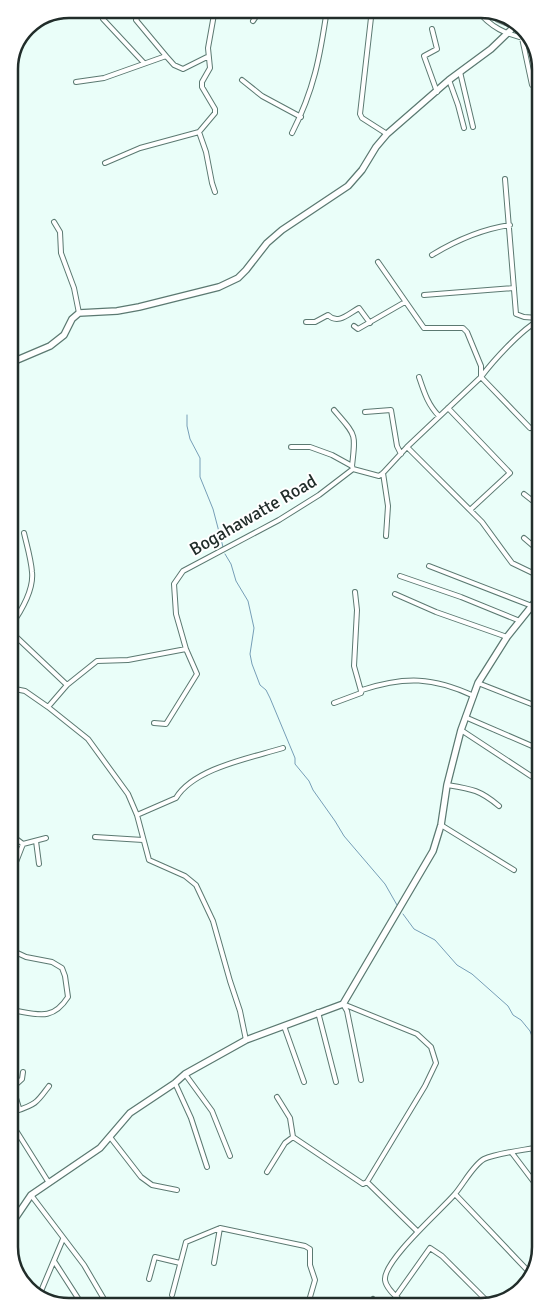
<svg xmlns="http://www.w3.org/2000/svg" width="549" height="1315" viewBox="0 0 549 1315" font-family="Signika,sans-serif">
<rect width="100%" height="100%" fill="#eafef9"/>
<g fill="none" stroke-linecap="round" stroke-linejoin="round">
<path stroke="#769eb7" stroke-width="1" d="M 187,415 L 187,426 L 190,439 L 200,458 L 200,477 L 213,509 L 223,547
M 225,554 L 231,564 L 236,581 L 248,601 L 254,628 L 250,654 L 252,664 L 260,685 L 266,690 L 270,698 L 295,758 L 295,764 L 309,781 L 313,790 L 335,821 L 344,836 L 385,884 L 397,905
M 403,914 L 414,929 L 435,940 L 457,965 L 472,974 L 508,1006 L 513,1015 L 521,1020 L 530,1031 L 533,1039 L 534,1050 L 540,1058"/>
<defs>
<path id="street" d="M 107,9 L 103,19 L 144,63
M 142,9 L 136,20 L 166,56
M 372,9 L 360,114 L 362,118 L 387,134
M 476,9 C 490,27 506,35 529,39
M 253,21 L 261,9
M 432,29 L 437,49 L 424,56 L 437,92
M 522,38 L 532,85
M 460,72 L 473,127
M 242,80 L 262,96 L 301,117
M 449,80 L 458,105 L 464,128
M 76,82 L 104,78 L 166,56 L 174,65 L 183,69 L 207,57
M 292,133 C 314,90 320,57 327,9
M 105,163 L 140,148 L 199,132
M 505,179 L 516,314 L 524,317 L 538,318
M 215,192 L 212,183 L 206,152 L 199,132 L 215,113 L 215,109 L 202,87 L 202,82 L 210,68 L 208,48 L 215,9
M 54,222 L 60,232 L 61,253 L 74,288 L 79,313
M 432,255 C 455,241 483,229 510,225
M 378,262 L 424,328 L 463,328 L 467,332 L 481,366 L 481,377 L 530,428
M 424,295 L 514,288
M 306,322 L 315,322 L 328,315 C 338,325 348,314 359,308 L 370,323
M 354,326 L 358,329 L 405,302
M 419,377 C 424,392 428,405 439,416
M 448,408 L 510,473 L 470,510
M 334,410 C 356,436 356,432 352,466
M 365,412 L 391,410 L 397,446 L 401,454
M 291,447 L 310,447 L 332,455 L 352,466 L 353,469
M 407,447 L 482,522 L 512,563 L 539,576
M 383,473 L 388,506 L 386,536
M 524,494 L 538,505
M 524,538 L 538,550
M 429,566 L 532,606
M 400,576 L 461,597 L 520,621
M 355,592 L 357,610 L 354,666 L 361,691
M 395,594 L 436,612 L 507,637
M 10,627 C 20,613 34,590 32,572 C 31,559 27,546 24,533
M 10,631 L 67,685
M 478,683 L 539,707
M 10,688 L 25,691 L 48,707 L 67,685 L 97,661 L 128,660 L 186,649 L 176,614 L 174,584 L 183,571 L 279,520 L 319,495 L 353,469 L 379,476 L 383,473 L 407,447 L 481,377 C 493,361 521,330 538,321
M 334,703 L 361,693 L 362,690 C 405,676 433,677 474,696
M 48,707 L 88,739 L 128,794 L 137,815 L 149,860 L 185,876 L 196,885 L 213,921 L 230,981 L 240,1011 L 246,1040
M 465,717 L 539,749
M 154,723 L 166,724 L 197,674 L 186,649
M 461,730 L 537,780
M 447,785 C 472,789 480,790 499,806
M 137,815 L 176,798 C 194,768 251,758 283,748
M 441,825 L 514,870
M 11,835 L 23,844 L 46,838
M 95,837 L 143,840
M 36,841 L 39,864
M 11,875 L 23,844
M 11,950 L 26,957 L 52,962 L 62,968 L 65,976 L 68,997 C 52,1022 37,1014 11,1010
M 343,1004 L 417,1034 L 431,1047 L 436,1063 L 425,1086 L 367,1182 L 417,1231
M 343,1004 L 347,1011 L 361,1080
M 318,1012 L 336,1082
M 284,1026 L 304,1082
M 185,1074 L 212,1111 L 230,1156
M 175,1083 L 191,1118 L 207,1167
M 11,1089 L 22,1079 L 23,1072
M 11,1092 L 16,1098 L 19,1108 L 11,1114
M 277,1097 L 290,1118 L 293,1137 L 363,1184 L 367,1182
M 16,1111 C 37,1104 37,1102 49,1086
M 12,1124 L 49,1183
M 110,1137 L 141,1177 L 152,1185 L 177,1190
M 512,1153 L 540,1190
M 267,1172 L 285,1143 L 293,1137
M 455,1194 L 531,1274
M 31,1195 L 84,1265 L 108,1306
M 54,1261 L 83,1306
M 214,1263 L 220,1228
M 149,1279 L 155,1257 L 180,1263
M 172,1295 L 186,1242 L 220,1228 L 305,1246 L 310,1249 L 310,1265 L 315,1280 L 308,1304
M 39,1296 L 63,1239
M 396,1296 L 430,1248 L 442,1256 L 486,1300
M 373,1299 L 378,1304
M 404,1304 C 398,1298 386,1289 385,1280 C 383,1261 441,1210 454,1195 C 463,1185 473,1165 484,1159 C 496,1153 525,1150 540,1147"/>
<path id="secondary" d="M 10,363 L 50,346 L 64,335 L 72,319 L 79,313 L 117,311 L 139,307 L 219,287 L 238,278 L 246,270 L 267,243 L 282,230 L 348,186 L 362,170 L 376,147 L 387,134 L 449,80 L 491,49 L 518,23
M 12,1223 L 31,1195 L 100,1148 L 130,1113 L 175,1083 L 185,1074 L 246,1040 L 343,1004 L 433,851 L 441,825 L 447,785 L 461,730 L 478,683 L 507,637 L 539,597"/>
</defs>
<use href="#street" stroke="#5b7971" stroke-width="6"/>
<use href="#secondary" stroke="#5b7971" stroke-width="8"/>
<use href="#street" stroke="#fff" stroke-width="4"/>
<use href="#secondary" stroke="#fff" stroke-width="5.5"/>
<defs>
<path id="rail" d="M 483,9 L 497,21 L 524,32"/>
</defs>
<use href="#rail" stroke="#869692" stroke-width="3"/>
<use href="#rail" stroke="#fff" stroke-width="1" stroke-dasharray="4" stroke-linecap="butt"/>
</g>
<g text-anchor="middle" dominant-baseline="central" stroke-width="4" stroke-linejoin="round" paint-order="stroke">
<g font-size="18" fill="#212d2a" stroke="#fff">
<text transform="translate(253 515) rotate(-30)">Bogahawatte Road</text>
</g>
</g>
<path d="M0 0H549V1315H0ZM69 18H481A51 51 0 0 1 532 69V1247A51 51 0 0 1 481 1298H69A51 51 0 0 1 18 1247V69A51 51 0 0 1 69 18Z" fill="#fff" fill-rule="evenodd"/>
<path fill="none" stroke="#212d2a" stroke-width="2.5" d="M69 18H481A51 51 0 0 1 532 69V1247A51 51 0 0 1 481 1298H69A51 51 0 0 1 18 1247V69A51 51 0 0 1 69 18Z"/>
</svg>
